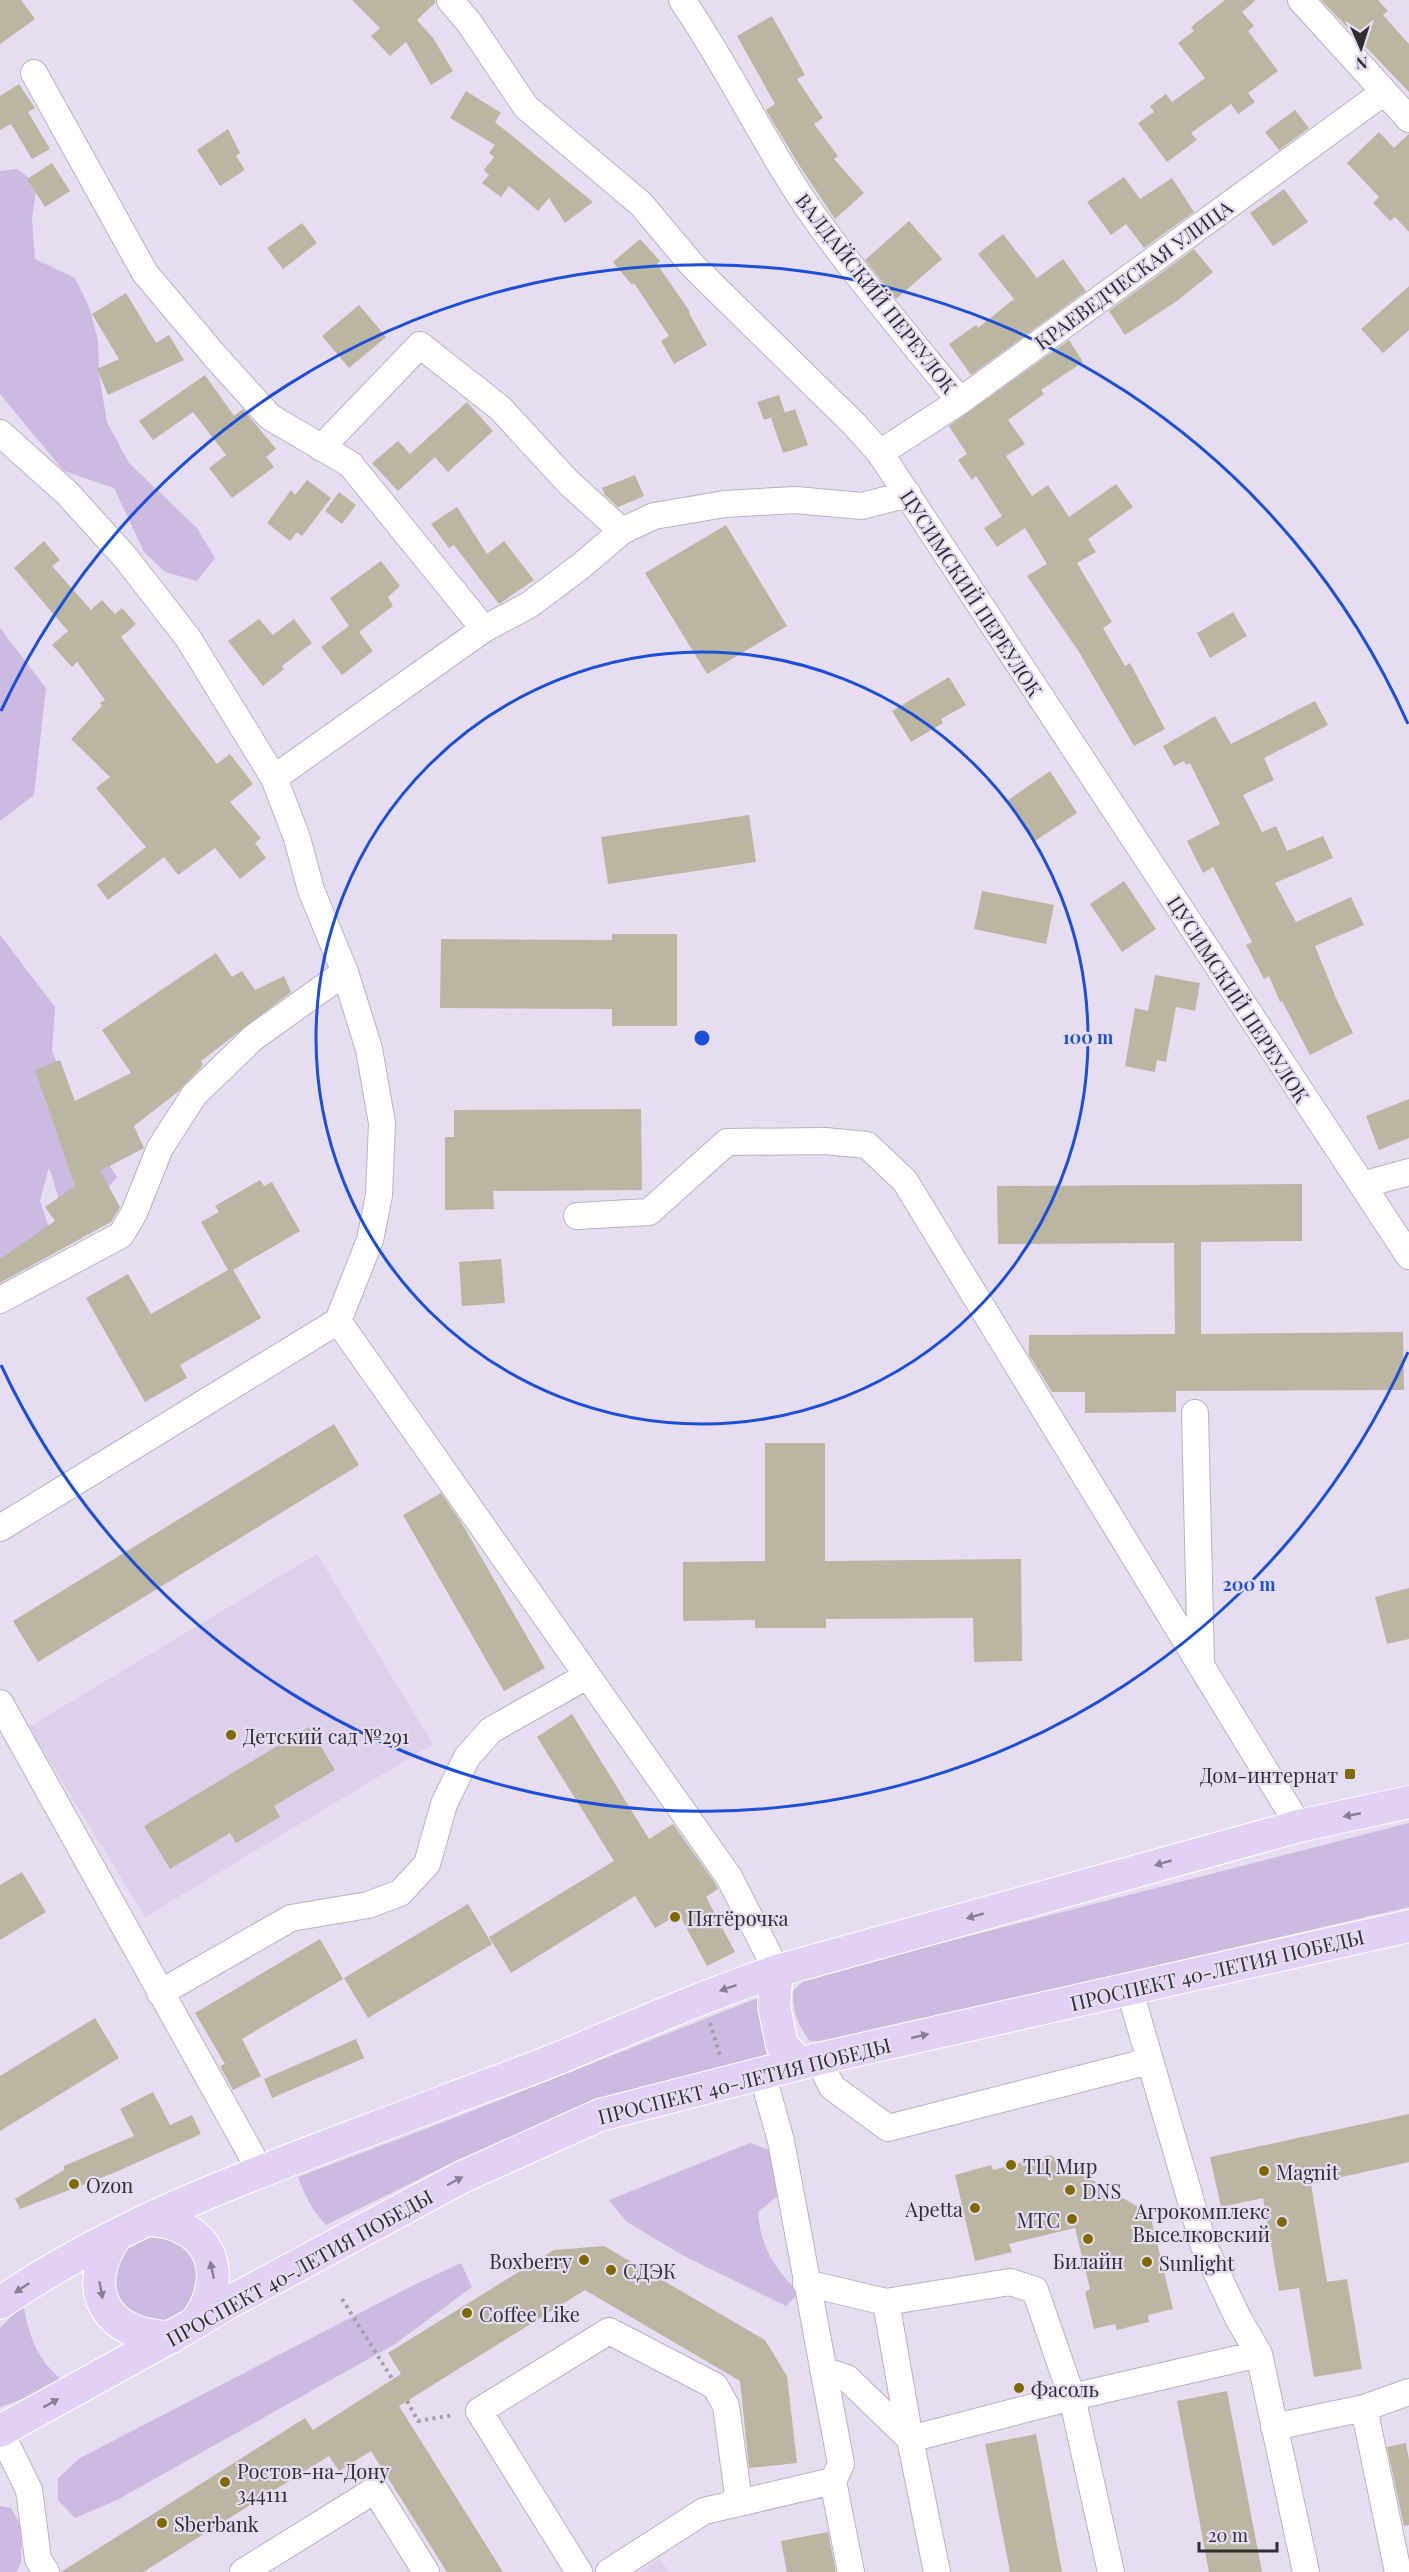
<svg xmlns="http://www.w3.org/2000/svg" width="1409" height="2572" viewBox="0 0 1409 2572" font-family="'Playfair Display',serif">
<rect width="100%" height="100%" fill="#e6ddf1"/>
<path fill="#dcd0eb" d="M 317,1554 L 433,1744 L 145,1917 L 29,1727 Z
M 659,2559 L 670,2572 L 640,2572 Z"/>
<path fill="#ccbae1" d="M 17,169 L 37,184 L 32,219 L 35,259 L 75,278 L 89,307 L 98,340 L 99,374 L 107,422 L 129,463 L 197,528 L 215,558 L 197,581 L 165,572 L 144,552 L 114,488 L 64,471 L 0,394 L 0,171 Z
M 0,628 L 46,688 L 34,795 L 0,821 Z
M 0,935 L 55,1007 L 52,1051 L 84,1127 L 117,1177 L 85,1216 L 63,1213 L 49,1167 L 40,1201 L 51,1233 L 0,1269 Z
M 1409,1823 L 1409,1907 L 825,2042 L 810,2041 C 797,2024 793,2012 793,1991 L 806,1978 Z
M 765,1995 L 777,2056 L 593,2103 L 456,2161 L 326,2225 C 312,2210 305,2196 298,2177 L 444,2122 Z
M 750,2143 L 775,2152 L 779,2195 L 758,2212 C 761,2249 774,2267 799,2293 L 786,2306 L 682,2255 L 627,2222 L 609,2200 Z
M 145,2230 L 182,2237 L 204,2269 L 187,2316 L 148,2326 L 116,2306 L 115,2250 Z
M 461,2263 L 472,2287 L 395,2344 L 117,2500 L 75,2518 L 58,2500 L 58,2478 L 80,2458 L 412,2286 Z
M 23,2304 C 30,2339 37,2361 66,2383 L 0,2407 L 0,2328 Z
M 0,2506 L 11,2508 L 22,2528 L 21,2563 L 16,2572 L 0,2572 Z"/>
<path fill="#bbb6a2" d="M 0,0 L 21,0 L 35,19 L 0,44 Z
M 352,0 L 435,0 L 435,3 L 417,20 L 433,38 L 453,71 L 431,85 L 406,42 L 390,56 L 371,36 L 380,28 Z
M 1225,0 L 1256,0 L 1242,12 L 1254,26 L 1248,31 L 1278,71 L 1248,93 L 1255,102 L 1238,114 L 1231,104 L 1191,133 L 1197,140 L 1167,162 L 1138,123 L 1154,112 L 1150,106 L 1166,94 L 1172,102 L 1205,78 L 1178,43 L 1194,31 L 1191,27 Z
M 1321,0 L 1378,0 L 1388,11 L 1383,15 L 1409,44 L 1409,92 Z
M 772,16 L 805,75 L 797,79 L 823,118 L 814,124 L 838,156 L 834,159 L 864,193 L 835,219 L 799,165 L 766,110 L 775,104 L 737,36 Z
M 19,84 L 35,108 L 28,112 L 50,149 L 32,159 L 11,124 L 0,130 L 0,96 Z
M 466,91 L 501,113 L 495,122 L 593,202 L 565,223 L 549,198 L 538,211 L 509,186 L 501,197 L 482,183 L 489,175 L 484,170 L 494,157 L 489,153 L 495,145 L 450,118 Z
M 1295,110 L 1309,128 L 1279,150 L 1265,132 Z
M 228,129 L 240,153 L 236,156 L 245,170 L 220,186 L 197,150 Z
M 1379,132 L 1394,148 L 1409,134 L 1409,232 L 1395,217 L 1390,221 L 1373,203 L 1379,197 L 1347,163 Z
M 52,163 L 70,191 L 45,207 L 27,179 Z
M 1124,177 L 1140,199 L 1172,178 L 1194,212 L 1144,248 L 1126,224 L 1111,235 L 1087,202 Z
M 1284,189 L 1308,222 L 1273,246 L 1250,213 Z
M 909,221 L 942,259 L 896,299 L 865,260 Z
M 302,223 L 317,243 L 283,269 L 267,248 Z
M 1003,234 L 1037,278 L 1063,259 L 1086,291 L 971,375 L 949,344 L 976,325 L 978,328 L 1014,299 L 978,254 Z
M 640,239 L 660,261 L 657,264 L 690,312 L 689,313 L 707,345 L 674,364 L 661,341 L 669,336 L 634,283 L 632,285 L 613,262 Z
M 1194,249 L 1213,272 L 1177,301 L 1125,335 L 1109,311 Z
M 1409,286 L 1409,330 L 1383,353 L 1361,329 Z
M 126,293 L 156,343 L 169,335 L 184,360 L 108,395 L 97,369 L 119,359 L 92,314 Z
M 359,305 L 386,337 L 349,368 L 322,336 Z
M 1069,340 L 1083,362 L 1041,390 L 1044,394 L 1008,420 L 1025,444 L 1006,456 L 1032,496 L 1048,485 L 1069,517 L 1116,484 L 1133,507 L 1088,539 L 1096,552 L 1077,563 L 1112,622 L 1103,628 L 1125,666 L 1130,663 L 1165,729 L 1134,746 L 1079,652 L 1027,576 L 1047,564 L 1025,528 L 997,547 L 984,528 L 1002,516 L 976,476 L 972,480 L 958,460 L 967,454 L 949,426 Z
M 205,375 L 234,416 L 243,409 L 276,449 L 266,457 L 274,467 L 232,498 L 209,468 L 226,455 L 193,412 L 153,440 L 139,421 Z
M 779,395 L 785,413 L 764,420 L 757,402 Z
M 467,402 L 493,431 L 448,472 L 435,457 L 398,491 L 372,463 L 398,441 L 410,454 Z
M 795,409 L 808,445 L 783,453 L 771,418 Z
M 635,475 L 644,496 L 618,507 L 605,495 L 602,488 Z
M 307,480 L 331,498 L 302,536 L 297,532 L 290,541 L 267,523 L 291,490 L 295,495 Z
M 339,492 L 356,505 L 342,524 L 325,511 Z
M 457,507 L 487,554 L 504,541 L 534,580 L 499,604 L 454,545 L 449,548 L 431,524 Z
M 726,525 L 787,626 L 707,674 L 645,573 Z
M 44,541 L 60,560 L 52,566 L 91,610 L 102,600 L 115,614 L 122,608 L 136,624 L 121,637 L 217,764 L 230,754 L 253,784 L 230,802 L 261,838 L 255,843 L 266,858 L 240,879 L 215,848 L 178,875 L 164,857 L 108,900 L 97,885 L 146,847 L 96,788 L 110,777 L 71,739 L 102,706 L 100,703 L 105,700 L 77,662 L 72,667 L 52,645 L 68,631 L 14,568 Z
M 381,561 L 400,586 L 388,597 L 393,606 L 359,632 L 373,651 L 342,675 L 321,647 L 349,626 L 330,598 Z
M 1233,612 L 1247,636 L 1210,658 L 1197,633 Z
M 259,619 L 273,635 L 294,619 L 312,643 L 282,666 L 284,669 L 263,686 L 228,641 Z
M 949,677 L 966,705 L 941,719 L 943,723 L 911,742 L 892,711 Z
M 1315,701 L 1328,725 L 1264,758 L 1274,780 L 1243,795 L 1262,832 L 1276,826 L 1287,851 L 1323,836 L 1333,858 L 1275,883 L 1296,922 L 1351,897 L 1364,925 L 1315,946 L 1336,998 L 1353,1033 L 1310,1055 L 1282,1001 L 1280,1002 L 1269,976 L 1264,979 L 1246,945 L 1252,942 L 1213,867 L 1203,873 L 1187,841 L 1220,824 L 1190,763 L 1186,765 L 1184,761 L 1174,766 L 1163,746 L 1215,716 L 1231,744 Z
M 1050,771 L 1077,813 L 1035,841 L 1008,800 Z
M 749,815 L 756,862 L 608,884 L 601,837 Z
M 1124,881 L 1156,929 L 1122,952 L 1090,904 Z
M 982,891 L 1054,905 L 1046,944 L 974,929 Z
M 612,934 L 677,934 L 677,1026 L 612,1026 L 612,1009 L 440,1008 L 441,939 L 612,940 Z
M 216,953 L 232,977 L 242,971 L 255,990 L 284,976 L 291,992 L 201,1061 L 203,1065 L 179,1091 L 134,1126 L 144,1148 L 100,1171 L 120,1207 L 111,1222 L 0,1283 L 0,1259 L 55,1221 L 45,1207 L 75,1186 L 35,1070 L 60,1060 L 75,1101 L 131,1073 L 102,1030 Z
M 1155,975 L 1200,983 L 1195,1011 L 1176,1007 L 1166,1062 L 1157,1060 L 1155,1072 L 1125,1066 L 1135,1008 L 1148,1011 Z
M 1409,1099 L 1409,1138 L 1379,1150 L 1366,1116 Z
M 641,1109 L 642,1190 L 493,1191 L 494,1209 L 445,1210 L 445,1137 L 454,1137 L 454,1110 Z
M 260,1180 L 264,1186 L 272,1182 L 300,1231 L 233,1270 L 261,1318 L 180,1365 L 187,1378 L 145,1402 L 86,1298 L 128,1274 L 151,1314 L 228,1270 L 201,1222 L 219,1212 L 215,1206 Z
M 1302,1184 L 1302,1241 L 1201,1242 L 1201,1334 L 1403,1332 L 1404,1390 L 1176,1391 L 1176,1412 L 1085,1413 L 1085,1392 L 1052,1392 L 1029,1355 L 1029,1335 L 1175,1334 L 1174,1243 L 998,1244 L 997,1186 Z
M 501,1259 L 505,1303 L 462,1306 L 459,1262 Z
M 334,1424 L 359,1465 L 38,1662 L 13,1621 Z
M 765,1443 L 825,1443 L 825,1561 L 1021,1559 L 1022,1661 L 974,1662 L 973,1618 L 826,1619 L 826,1628 L 755,1628 L 755,1620 L 683,1621 L 683,1562 L 765,1561 Z
M 441,1493 L 461,1522 L 545,1668 L 504,1691 L 403,1515 Z
M 1409,1588 L 1409,1639 L 1387,1644 L 1375,1597 Z
M 572,1714 L 649,1839 L 673,1824 L 715,1883 L 718,1889 L 706,1897 L 735,1952 L 707,1966 L 679,1914 L 655,1928 L 635,1896 L 511,1973 L 489,1937 L 614,1861 L 537,1737 Z
M 309,1727 L 335,1770 L 274,1806 L 280,1817 L 236,1843 L 230,1833 L 170,1869 L 144,1826 Z
M 22,1872 L 46,1912 L 0,1940 L 0,1885 Z
M 468,1904 L 492,1944 L 368,2018 L 344,1978 Z
M 320,1939 L 343,1979 L 242,2039 L 261,2076 L 233,2090 L 220,2066 L 225,2064 L 195,2013 Z
M 95,2018 L 119,2058 L 0,2131 L 0,2076 Z
M 356,2039 L 364,2058 L 272,2098 L 264,2079 Z
M 153,2092 L 170,2125 L 192,2115 L 201,2134 L 111,2174 L 20,2209 L 15,2199 L 64,2170 L 64,2166 L 134,2136 L 120,2109 Z
M 1409,2114 L 1409,2162 L 1311,2184 L 1327,2282 L 1347,2279 L 1362,2369 L 1314,2377 L 1299,2288 L 1279,2291 L 1263,2198 L 1221,2207 L 1210,2157 Z
M 1050,2155 L 1150,2214 L 1173,2309 L 1148,2315 L 1149,2322 L 1117,2330 L 1115,2324 L 1094,2329 L 1085,2292 L 1090,2289 L 1075,2228 L 1009,2244 L 1012,2252 L 975,2261 L 955,2175 L 991,2165 L 993,2170 Z
M 604,2246 L 765,2340 L 787,2376 L 797,2463 L 749,2468 L 740,2381 L 585,2290 L 399,2406 L 503,2572 L 447,2572 L 371,2451 L 339,2471 L 329,2456 L 143,2572 L 61,2572 L 305,2418 L 313,2430 L 401,2374 L 388,2353 L 554,2250 Z
M 1227,2391 L 1262,2572 L 1209,2572 L 1177,2401 Z
M 1036,2434 L 1062,2572 L 1010,2572 L 985,2444 Z
M 1406,2443 L 1409,2460 L 1409,2525 L 1404,2526 L 1387,2447 Z
M 828,2532 L 836,2572 L 787,2572 L 781,2541 Z"/>
<g fill="none" stroke-linecap="round" stroke-linejoin="round">
<defs>
<path id="minor" d="M 450,0 L 470,24 L 526,107 L 641,204 L 693,266 L 855,425 L 880,453 L 1409,1256
M 682,0 C 733,74 770,157 823,229 C 866,288 914,344 960,401
M 1301,0 L 1409,119
M 34,73 L 145,273 L 214,355 L 270,417 L 350,464 L 484,629
M 0,433 L 67,493 L 125,557 L 188,638 L 274,778 L 297,838 L 311,890 L 345,972 L 369,1049 L 382,1123 L 379,1195 L 370,1240 L 338,1321 L 729,1877 L 777,1971
M 321,448 L 420,345 L 500,408 L 569,483 L 622,531
M 880,453 L 960,401 L 1384,92
M 274,778 L 484,629 L 529,605 L 581,566 L 622,531 L 654,516 L 725,504 L 795,500 L 862,506 L 908,494
M 1362,1185 L 1409,1172
M 577,1216 L 649,1212 L 727,1142 L 825,1141 L 867,1145 L 905,1181 L 1299,1826
M 0,1300 L 121,1235 L 134,1213 L 160,1148 L 194,1095 L 253,1038 L 345,972
M 1195,1413 L 1201,1665
M 0,1528 L 338,1321
M 0,1703 L 261,2172
M 1129,1988 L 1204,2246 L 1238,2318 L 1259,2354 L 1306,2572
M 160,1993 L 291,1918 L 368,1905 L 400,1893 L 427,1864 L 444,1804 L 467,1757 L 491,1730 L 587,1676
M 818,2059 L 832,2087 L 888,2128 L 1150,2061
M 762,2073 L 781,2141 L 841,2464 L 833,2481 L 851,2572
M 806,2283 L 886,2302 L 1010,2282 L 1035,2290 L 1072,2397 L 1111,2572
M 886,2302 L 910,2439 L 1072,2397 L 1259,2354
M 823,2370 L 847,2378 L 910,2439 L 937,2572
M 1364,2408 L 1398,2572
M 1274,2427 L 1364,2408 L 1409,2392
M 0,2431 L 29,2490 L 38,2559 L 46,2572
M 243,2572 L 375,2490 L 426,2572
M 579,2572 L 479,2411 L 609,2331 L 715,2386 L 726,2406 L 739,2503
M 609,2572 L 704,2511 L 833,2481"/>
<path id="major" d="M 777,1971 L 774,2006 L 782,2045 L 800,2064
M 148,2220 C 158,2221 171,2222 180,2227 C 222,2245 220,2292 195,2323
M 116,2236 C 79,2290 106,2337 172,2337
M 0,2303 C 135,2210 296,2159 448,2100 C 489,2084 531,2070 571,2053 C 640,2024 706,1995 777,1971 L 1299,1826 L 1409,1802
M 0,2431 L 183,2330 L 228,2303 L 462,2177 L 600,2115 L 818,2059 L 1409,1926"/>
</defs>
<use href="#minor" stroke="#b9b1c4" stroke-width="28"/>
<use href="#major" stroke="#fff" stroke-width="34"/>
<path stroke="#a49dac" stroke-width="4" stroke-dasharray="3 4.5" stroke-linecap="butt" d="M 710,2023 L 720,2056
M 342,2299 L 393,2380
M 407,2401 L 418,2421 L 454,2415"/>
<use href="#minor" stroke="#fff" stroke-width="26"/>
<use href="#major" stroke="#e2d1f5" stroke-width="32"/>
</g>
<defs><path id="oneway-solid" d="M-6-.8H1V-3.2L6.5 0L1 3.2V.8H-6Z" transform="scale(1.5)"/></defs>
<g fill="#8a7f95">
<use href="#oneway-solid" transform="translate(1352 1815) rotate(169)"/>
<use href="#oneway-solid" transform="translate(1163 1863) rotate(164)"/>
<use href="#oneway-solid" transform="translate(975 1916) rotate(164)"/>
<use href="#oneway-solid" transform="translate(728 1988) rotate(161)"/>
<use href="#oneway-solid" transform="translate(920 2036) rotate(-13)"/>
<use href="#oneway-solid" transform="translate(455 2181) rotate(-28)"/>
<use href="#oneway-solid" transform="translate(212 2270) rotate(-102)"/>
<use href="#oneway-solid" transform="translate(22 2288) rotate(146)"/>
<use href="#oneway-solid" transform="translate(101 2290) rotate(79)"/>
<use href="#oneway-solid" transform="translate(51 2403) rotate(-29)"/>
</g>
<g fill="none" stroke="#1d4ed8" stroke-width="3">
<circle cx="702" cy="1038" r="386"/>
<path d="M1408 1352A773 773 0 0 1 1 1365M1 711A773 773 0 0 1 1408 724"/>
</g>
<g fill="#7f6a01" stroke="#e6ddf1" stroke-width="2">
<circle cx="231" cy="1735" r="6"/>
<rect x="1344" y="1768" width="12" height="12" rx="3"/>
<circle cx="675" cy="1917" r="6"/>
<circle cx="1011" cy="2165" r="6"/>
<circle cx="1264" cy="2171" r="6"/>
<circle cx="74" cy="2184" r="6"/>
<circle cx="1070" cy="2190" r="6"/>
<circle cx="975" cy="2208" r="6"/>
<circle cx="1072" cy="2219" r="6"/>
<circle cx="1282" cy="2222" r="6"/>
<circle cx="1088" cy="2239" r="6"/>
<circle cx="584" cy="2260" r="6"/>
<circle cx="1147" cy="2262" r="6"/>
<circle cx="611" cy="2270" r="6"/>
<circle cx="467" cy="2313" r="6"/>
<circle cx="1019" cy="2388" r="6"/>
<circle cx="225" cy="2482" r="6"/>
<circle cx="162" cy="2523" r="6"/>
</g>
<g text-anchor="middle" dominant-baseline="central" stroke-width="4.5" stroke-linejoin="round" paint-order="stroke">
<g font-size="20" fill="#312d35" stroke="#e6ddf1">
<text transform="translate(1133 274) rotate(-36)">КРАЕВЕДЧЕСКАЯ УЛИЦА</text>
<text transform="translate(877 293) rotate(52)">ВАЛДАЙСКИЙ ПЕРЕУЛОК</text>
<text transform="translate(972 593) rotate(57)">ЦУСИМСКИЙ ПЕРЕУЛОК</text>
<text transform="translate(1239 999) rotate(57)">ЦУСИМСКИЙ ПЕРЕУЛОК</text>
<text transform="translate(1217 1969) rotate(-13)">ПРОСПЕКТ 40-ЛЕТИЯ ПОБЕДЫ</text>
<text transform="translate(744 2080) rotate(-14)">ПРОСПЕКТ 40-ЛЕТИЯ ПОБЕДЫ</text>
<text transform="translate(299 2267) rotate(-29)">ПРОСПЕКТ 40-ЛЕТИЯ ПОБЕДЫ</text>
</g>
<g font-size="20" fill="#312d35" stroke="#e6ddf1" text-anchor="start">
<text x="243" y="1735">Детский сад №291</text>
<text x="1338" y="1774" text-anchor="end">Дом-интернат</text>
<text x="687" y="1917">Пятёрочка</text>
<text x="1023" y="2165">ТЦ Мир</text>
<text x="1276" y="2171">Magnit</text>
<text x="86" y="2184">Ozon</text>
<text x="1082" y="2190">DNS</text>
<text x="963" y="2208" text-anchor="end">Apetta</text>
<text x="1270" y="2210" text-anchor="end">Агрокомплекс<tspan x="1270" dy="23">Выселковский</tspan></text>
<text x="1060" y="2219" text-anchor="end">МТС</text>
<text x="572" y="2260" text-anchor="end">Boxberry</text>
<text x="1088" y="2260" text-anchor="middle">Билайн</text>
<text x="1159" y="2262">Sunlight</text>
<text x="623" y="2270">СДЭК</text>
<text x="479" y="2313">Coffee Like</text>
<text x="1031" y="2388">Фасоль</text>
<text x="237" y="2470">Ростов-на-Дону<tspan x="237" dy="23">344111</tspan></text>
<text x="174" y="2523">Sberbank</text>
</g>
</g>
<circle cx="702" cy="1038" r="9" fill="#1d4ed8" stroke="#e6ddf1" stroke-width="3"/>
<g font-size="18" text-anchor="middle" font-weight="bold" fill="#1d4ed8" stroke="#e6ddf1" stroke-width="4.5" stroke-linejoin="round" paint-order="stroke">
<text x="1088" y="1044">100 m</text>
<text x="1249" y="1591">200 m</text>
</g>
<g transform="translate(1361 48) rotate(177)" stroke="#e6ddf1" stroke-width="4.5" paint-order="stroke">
<path d="M0-4.5L10 22L0 15L-10 22Z" fill="#312d35"/>
<text y="-9" font-size="16" font-weight="bold" text-anchor="middle" fill="#312d35">N</text>
</g>
<path d="M1199 2542v9h78v-9" fill="none" stroke="#312d35" stroke-width="3"/>
<text x="1208" y="2542" font-size="18" fill="#312d35" stroke="#e6ddf1" stroke-width="4.5" paint-order="stroke">20 m</text>
</svg>
